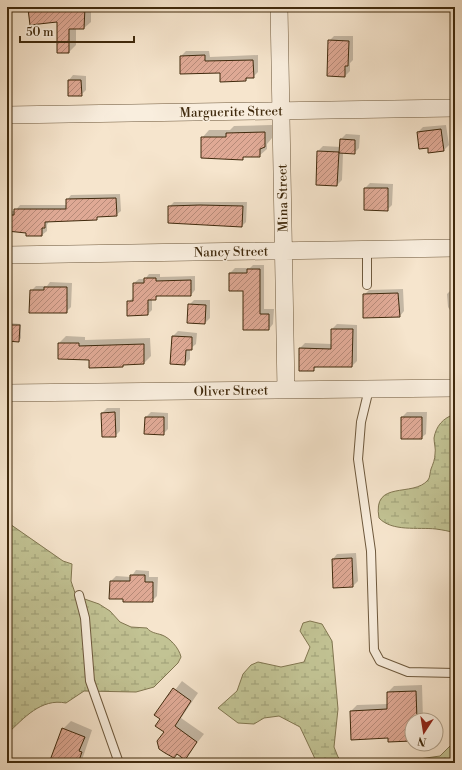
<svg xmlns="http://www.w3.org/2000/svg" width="462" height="770" viewBox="0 0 462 770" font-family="'Libre Bodoni',serif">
<defs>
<pattern id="wetland-marsh" width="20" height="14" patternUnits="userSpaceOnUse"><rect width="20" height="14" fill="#c2c394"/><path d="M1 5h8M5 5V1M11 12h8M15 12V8" fill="none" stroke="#9f9f77"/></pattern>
<pattern id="building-hatch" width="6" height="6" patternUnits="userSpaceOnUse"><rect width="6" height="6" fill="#dfa995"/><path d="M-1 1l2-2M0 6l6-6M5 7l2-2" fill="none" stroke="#b68a78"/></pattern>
</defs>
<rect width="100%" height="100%" fill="#f6e5cd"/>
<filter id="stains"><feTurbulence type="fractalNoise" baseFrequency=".005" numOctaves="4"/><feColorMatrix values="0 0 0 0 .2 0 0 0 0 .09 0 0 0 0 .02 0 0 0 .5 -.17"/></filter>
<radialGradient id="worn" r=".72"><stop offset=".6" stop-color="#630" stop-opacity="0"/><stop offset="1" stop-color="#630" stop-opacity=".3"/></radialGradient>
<path fill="url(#wetland-marsh)" stroke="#817650" d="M 455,414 L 455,533 C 449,531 443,530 436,529 C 418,527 392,532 379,518 C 372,479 413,498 428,480 C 430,478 430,472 431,469 C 433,464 435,459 435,454 C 436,449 434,443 434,438 C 436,426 443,418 455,414 Z
M 7,522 L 63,561 L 72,564 L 71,581 L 76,596 L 99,604 L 110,611 L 120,622 L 131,627 L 147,628 C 151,633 156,633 162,635 C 170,638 179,648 181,657 L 178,663 L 154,687 L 136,692 L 84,691 L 66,703 C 41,698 24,718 7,734 Z
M 310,621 L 322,624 L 332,641 L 338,709 L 334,747 L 338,757 L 344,763 L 317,763 L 300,727 L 279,716 L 264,718 L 254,724 L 238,723 L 218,708 L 237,691 L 243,674 L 251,665 L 258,662 L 281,667 L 304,662 L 310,647 L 300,631 L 303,623 Z
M 455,741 L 455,763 L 391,763 L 440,756 Z"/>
<path fill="#0003" d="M 32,7 L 91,7 L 91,22 L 84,28 L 76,28 L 76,45 L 69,52 L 58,21 L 29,9 Z
M 334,36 L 353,36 L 353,60 L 350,63 L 350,71 L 345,76 L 329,41 Z
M 186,51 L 209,51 L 210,57 L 258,55 L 258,72 L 253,77 L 248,77 L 246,80 L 181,56 Z
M 73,75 L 86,76 L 86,90 L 81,95 L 69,80 Z
M 272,125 L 272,138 L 267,144 L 267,149 L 259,156 L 245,156 L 242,159 L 202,138 L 209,130 L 230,130 L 234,126 Z
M 446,125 L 449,145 L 444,150 L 429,146 L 418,132 L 423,127 Z
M 346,134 L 360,135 L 359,148 L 354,153 L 343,153 L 342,180 L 337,185 L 317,184 L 318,151 L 323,146 L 341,147 L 341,139 Z
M 370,183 L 393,184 L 392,205 L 387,210 L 365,188 Z
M 120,194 L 121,211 L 116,215 L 99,216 L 96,219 L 49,221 L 47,225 L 47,231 L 42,235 L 27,235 L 27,232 L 7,230 L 7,211 L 15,211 L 20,205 L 67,205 L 67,200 L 71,195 Z
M 174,202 L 247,202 L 246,222 L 242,226 L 169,207 Z
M 253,265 L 264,265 L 264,309 L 274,309 L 273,324 L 269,329 L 244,290 L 230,273 L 235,268 L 250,268 Z
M 149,274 L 160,274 L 160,277 L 195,276 L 195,290 L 191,295 L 159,295 L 155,299 L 152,299 L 152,310 L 148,314 L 128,315 L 128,302 L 134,297 L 134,283 L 139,279 L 145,279 Z
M 50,282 L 72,283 L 71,307 L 66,312 L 31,291 L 36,286 L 47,286 Z
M 454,287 L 455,287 L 455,318 L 448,307 L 447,294 Z
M 403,289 L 404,311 L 400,316 L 364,295 L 369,290 Z
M 194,300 L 210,300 L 210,318 L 205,323 L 189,305 Z
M 9,323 L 21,324 L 21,338 L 19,341 L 7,340 L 7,325 Z
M 337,324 L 357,325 L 357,361 L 352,366 L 318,366 L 313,370 L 300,348 L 305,343 L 332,344 L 332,329 Z
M 178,331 L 197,333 L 196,344 L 190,349 L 190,359 L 185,364 L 173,336 Z
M 66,336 L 85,337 L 85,340 L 150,338 L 151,356 L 144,363 L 125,364 L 123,366 L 90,359 L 59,358 L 59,343 Z
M 107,408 L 120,408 L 120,431 L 115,436 L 102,413 Z
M 151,412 L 168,413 L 168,429 L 163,434 L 146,417 Z
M 407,412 L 427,412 L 426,434 L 421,438 L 402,417 Z
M 356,553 L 358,581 L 353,586 L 333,559 L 337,554 Z
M 136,570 L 149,571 L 149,577 L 158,577 L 157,596 L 152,601 L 124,598 L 111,581 L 116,576 L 131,577 Z
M 182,681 L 198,693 L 181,718 L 204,734 L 185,758 L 165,732 L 161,719 L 156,715 Z
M 422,685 L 423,720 L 412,720 L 412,740 L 389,737 L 352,739 L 351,711 L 357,705 L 388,704 L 388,692 L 394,686 Z
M 71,721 L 92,730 L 81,763 L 50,763 L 63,729 Z"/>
<path fill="url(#building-hatch)" stroke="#402a0d" d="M 46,7 L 85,7 L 84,29 L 69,29 L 69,53 L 57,53 L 57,22 L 30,25 L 28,9 Z
M 328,40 L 349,41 L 348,66 L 345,66 L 345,77 L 327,76 Z
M 205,55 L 205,61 L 253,60 L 254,78 L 246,78 L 246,81 L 220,82 L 220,73 L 180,74 L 180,56 Z
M 68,80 L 81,80 L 82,96 L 68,96 Z
M 441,129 L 444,151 L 428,153 L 428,148 L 419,149 L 417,132 Z
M 265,132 L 265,147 L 260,149 L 260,157 L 243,157 L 243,160 L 201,158 L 201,137 L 226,137 L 226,133 Z
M 340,139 L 355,140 L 355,154 L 339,153 Z
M 317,151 L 339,152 L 337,186 L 316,185 Z
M 364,188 L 388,188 L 388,211 L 364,210 Z
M 116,198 L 117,216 L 97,217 L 97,220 L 45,222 L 45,228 L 42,228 L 42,236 L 26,236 L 26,233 L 7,231 L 7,215 L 14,215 L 14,209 L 66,209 L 66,199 Z
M 200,205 L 243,206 L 242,227 L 168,223 L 168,206 Z
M 247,269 L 260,269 L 260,314 L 269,314 L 269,330 L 243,330 L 243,291 L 229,291 L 229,273 L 247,273 Z
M 144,278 L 156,278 L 156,281 L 191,280 L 191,296 L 156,296 L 156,300 L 148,300 L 148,315 L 127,316 L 127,301 L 133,301 L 133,283 L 144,283 Z
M 44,287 L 67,287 L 67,313 L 29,313 L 30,290 L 44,290 Z
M 398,293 L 400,317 L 363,318 L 363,294 Z
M 188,304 L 206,305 L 205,324 L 187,323 Z
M 7,325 L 20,325 L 19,342 L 7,341 Z
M 331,329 L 353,329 L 352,367 L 314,367 L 314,371 L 299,371 L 299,348 L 331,349 Z
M 172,336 L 192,337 L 192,350 L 186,350 L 185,365 L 170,364 Z
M 58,343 L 79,343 L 79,346 L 144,344 L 144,364 L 123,365 L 123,367 L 89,368 L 89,360 L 58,359 Z
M 115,412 L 116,437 L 102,437 L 101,413 Z
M 145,417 L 164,417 L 164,435 L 144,434 Z
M 401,417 L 422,417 L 422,439 L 401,439 Z
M 352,558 L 353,587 L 333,588 L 332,559 Z
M 130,575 L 145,575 L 145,582 L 153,582 L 153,602 L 123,602 L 123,599 L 109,599 L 110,581 L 130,581 Z
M 173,688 L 191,701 L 175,726 L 197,742 L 185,760 L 177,754 L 174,758 L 165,753 L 159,749 L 157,741 L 164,732 L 155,726 L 160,719 L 154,715 Z
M 416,691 L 417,720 L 412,720 L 412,741 L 388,742 L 388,738 L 351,740 L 350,711 L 387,709 L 387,692 Z
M 62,728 L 85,737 L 79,751 L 82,752 L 78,763 L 49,763 Z"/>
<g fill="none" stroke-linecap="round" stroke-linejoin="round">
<defs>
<path id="service" d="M 367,250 L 367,285
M 369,389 L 361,422 L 358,459 L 371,551 L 374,650 L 380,661 L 408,672 L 455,673
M 79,595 L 85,618 L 90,681 L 119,763"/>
<path id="minor" d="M 279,7 L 286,390
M 7,115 L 455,108
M 7,255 L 455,248
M 7,393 L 455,388"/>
</defs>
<use href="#service" stroke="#6e593d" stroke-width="10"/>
<use href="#minor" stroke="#6e593d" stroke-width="18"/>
<use href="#service" stroke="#f9eede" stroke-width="8"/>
<use href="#minor" stroke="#f9eede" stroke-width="17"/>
</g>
<g text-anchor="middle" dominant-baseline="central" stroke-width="3" stroke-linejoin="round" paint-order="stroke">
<g font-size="13" fill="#402a0d" stroke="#f9eede">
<text transform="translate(231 112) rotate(-1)">Marguerite Street</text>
<text transform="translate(283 198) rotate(-91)">Mina Street</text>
<text transform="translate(231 252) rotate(-1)">Nancy Street</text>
<text transform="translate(231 391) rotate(-1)">Oliver Street</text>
</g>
</g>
<rect width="462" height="770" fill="none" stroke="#f6e5cd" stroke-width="24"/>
<rect x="8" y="8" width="446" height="754" fill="none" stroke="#402a0d" stroke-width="2"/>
<rect x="12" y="12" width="438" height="746" fill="none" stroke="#402a0d"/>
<g transform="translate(424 732) rotate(192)"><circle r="19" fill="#f9eede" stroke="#afa08a"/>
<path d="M0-3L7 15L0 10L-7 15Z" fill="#8f2418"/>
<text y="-6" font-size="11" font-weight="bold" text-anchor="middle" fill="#402a0d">N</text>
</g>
<path d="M20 36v6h114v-6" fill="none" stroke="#402a0d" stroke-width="2"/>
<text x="26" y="36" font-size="12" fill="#402a0d" stroke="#f9eede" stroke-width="3" paint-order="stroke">50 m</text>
<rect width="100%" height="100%" filter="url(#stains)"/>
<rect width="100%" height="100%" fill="url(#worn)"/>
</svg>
